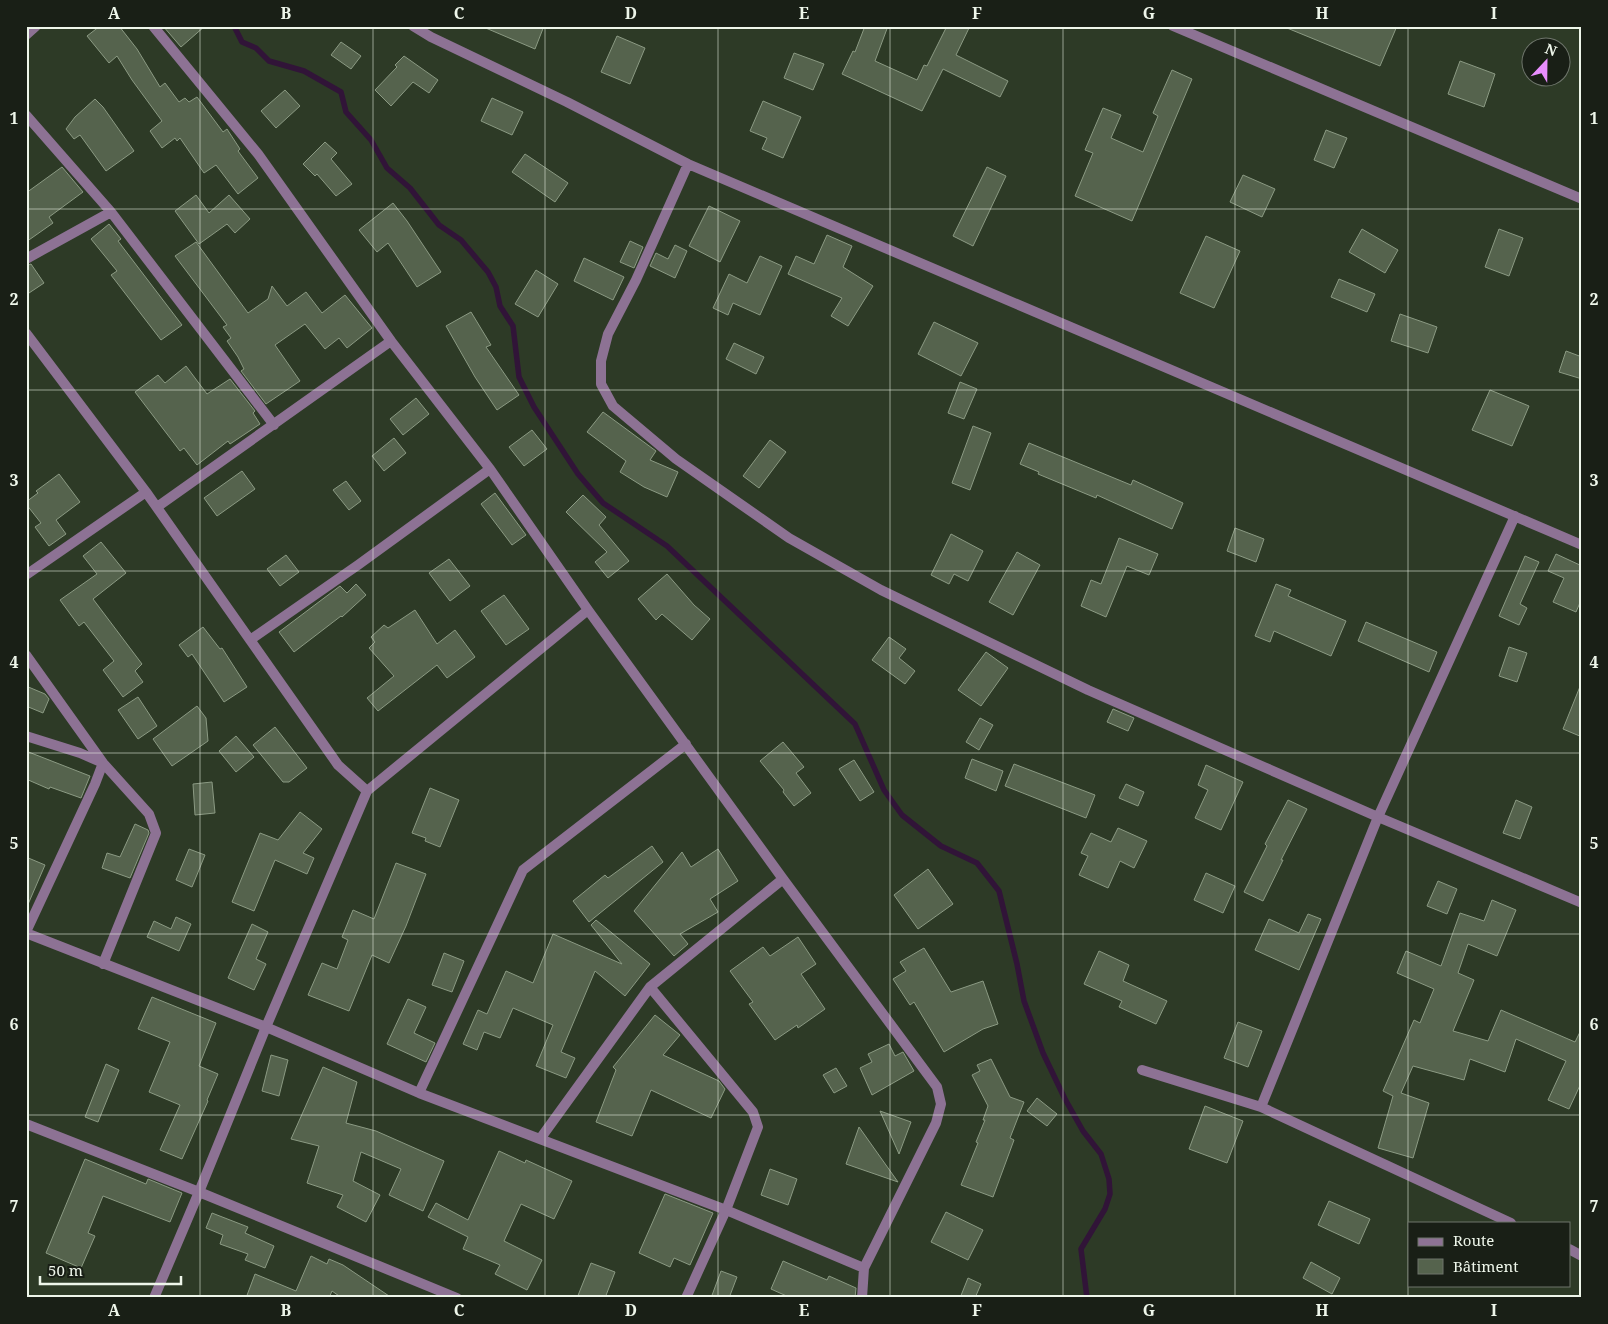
<svg xmlns="http://www.w3.org/2000/svg" width="1608" height="1324" viewBox="0 0 1608 1324" font-family="'Noto Serif',serif">
<rect width="100%" height="100%" fill="#2d3a26"/>
<g fill="none" stroke-linecap="round" stroke-linejoin="round">
<path stroke="#311438" stroke-width="5.5" d="M 234,26 L 242,42 L 256,48 L 269,61 L 304,71 L 341,92 L 346,112 L 371,140 L 387,168 L 410,188 L 439,225 L 461,240 L 488,272 L 496,287 L 500,306 L 513,326 L 519,377 L 534,407 L 578,474 L 603,503 L 667,546 L 855,724 L 884,790 L 902,815 L 941,846 L 977,863 L 999,891 L 1017,964 L 1024,1001 L 1043,1053 L 1065,1099 L 1083,1131 L 1101,1154 L 1109,1179 L 1110,1194 L 1105,1209 L 1081,1249 L 1087,1298"/>
</g>
<path fill="#55634d" stroke="#8b9a83" d="M 100,26 L 119,26 L 137,49 L 160,87 L 165,83 L 179,102 L 185,98 L 189,102 L 197,97 L 223,132 L 227,129 L 240,149 L 238,151 L 258,178 L 238,194 L 216,165 L 204,173 L 180,138 L 177,141 L 175,138 L 162,148 L 150,131 L 162,121 L 132,80 L 117,56 L 109,63 L 87,36 Z
M 163,26 L 205,26 L 181,47 Z
M 481,26 L 544,26 L 535,49 Z
M 865,26 L 888,26 L 875,61 L 917,80 L 924,65 L 927,66 L 947,26 L 970,26 L 956,55 L 1008,81 L 1000,97 L 943,69 L 922,111 L 842,74 L 853,51 L 855,52 Z
M 1282,26 L 1397,26 L 1380,66 Z
M 617,36 L 645,48 L 630,84 L 601,72 Z
M 341,42 L 361,56 L 351,69 L 331,55 Z
M 794,53 L 824,64 L 813,90 L 784,78 Z
M 404,56 L 438,80 L 429,93 L 413,82 L 391,106 L 375,90 L 397,67 L 395,65 Z
M 1460,61 L 1495,74 L 1484,107 L 1448,94 Z
M 1172,70 L 1192,79 L 1132,221 L 1075,196 L 1093,153 L 1085,150 L 1103,108 L 1121,115 L 1111,138 L 1143,152 L 1158,116 L 1153,113 Z
M 285,90 L 300,106 L 276,128 L 261,111 Z
M 492,98 L 523,112 L 512,135 L 481,121 Z
M 95,99 L 103,107 L 134,151 L 106,171 L 80,135 L 74,139 L 66,129 L 75,117 Z
M 763,101 L 801,117 L 783,158 L 762,149 L 767,138 L 750,131 Z
M 1326,130 L 1347,138 L 1334,168 L 1314,160 Z
M 325,142 L 337,153 L 331,159 L 352,184 L 336,196 L 317,174 L 315,176 L 303,164 Z
M 525,154 L 568,183 L 555,202 L 512,172 Z
M 62,167 L 83,192 L 49,217 L 53,223 L 26,242 L 26,193 Z
M 987,167 L 1006,176 L 973,246 L 953,236 Z
M 1243,175 L 1275,189 L 1262,217 L 1230,202 Z
M 196,195 L 209,213 L 229,195 L 250,219 L 235,233 L 227,224 L 199,244 L 175,211 Z
M 393,203 L 407,221 L 441,272 L 417,287 L 388,243 L 377,252 L 359,230 Z
M 709,206 L 740,221 L 720,262 L 689,246 Z
M 109,224 L 121,239 L 118,241 L 182,325 L 161,340 L 111,275 L 117,271 L 91,239 Z
M 1362,229 L 1398,250 L 1385,273 L 1349,252 Z
M 1499,229 L 1523,238 L 1509,276 L 1485,267 Z
M 827,235 L 852,246 L 843,267 L 873,286 L 848,326 L 831,316 L 842,298 L 788,274 L 796,256 L 814,264 Z
M 1206,236 L 1240,251 L 1214,308 L 1180,293 Z
M 630,241 L 643,247 L 634,268 L 620,262 Z
M 196,242 L 248,313 L 268,299 L 272,286 L 287,306 L 306,292 L 322,313 L 345,295 L 372,328 L 347,348 L 339,338 L 325,349 L 305,324 L 275,345 L 300,381 L 266,404 L 241,371 L 244,369 L 238,357 L 227,341 L 231,338 L 223,327 L 227,325 L 175,256 Z
M 675,245 L 687,251 L 675,278 L 650,266 L 656,253 L 668,259 Z
M 760,256 L 782,266 L 760,315 L 733,303 L 728,315 L 713,308 L 729,274 L 747,283 Z
M 584,258 L 624,277 L 613,300 L 574,281 Z
M 31,264 L 44,283 L 26,295 L 26,266 Z
M 536,270 L 558,284 L 538,317 L 515,304 Z
M 1339,279 L 1375,294 L 1367,312 L 1331,297 Z
M 471,312 L 491,345 L 486,347 L 519,395 L 497,410 L 475,377 L 446,326 Z
M 1400,314 L 1437,327 L 1428,353 L 1391,341 Z
M 934,322 L 978,343 L 961,376 L 918,354 Z
M 734,343 L 764,357 L 756,374 L 726,359 Z
M 1566,351 L 1582,357 L 1582,379 L 1559,372 Z
M 186,366 L 207,394 L 230,379 L 255,411 L 253,413 L 260,424 L 230,444 L 228,441 L 197,465 L 184,448 L 180,451 L 135,392 L 158,375 L 165,383 Z
M 960,382 L 977,389 L 964,419 L 948,413 Z
M 1490,390 L 1529,406 L 1512,446 L 1472,430 Z
M 416,398 L 429,414 L 403,435 L 390,419 Z
M 603,412 L 656,451 L 650,460 L 678,472 L 667,497 L 644,487 L 620,472 L 626,461 L 587,432 Z
M 973,426 L 991,433 L 970,490 L 952,483 Z
M 532,430 L 547,449 L 524,466 L 509,447 Z
M 394,438 L 406,453 L 384,471 L 372,456 Z
M 770,440 L 786,452 L 759,488 L 743,476 Z
M 1029,443 L 1131,485 L 1133,480 L 1183,503 L 1172,529 L 1097,495 L 1096,498 L 1038,474 L 1039,472 L 1020,464 Z
M 242,471 L 255,489 L 217,516 L 204,498 Z
M 59,474 L 80,502 L 56,520 L 66,534 L 49,546 L 35,527 L 41,523 L 26,504 L 26,502 L 38,493 L 36,491 Z
M 346,481 L 361,501 L 349,510 L 333,490 Z
M 495,493 L 526,535 L 512,545 L 481,504 Z
M 583,495 L 606,517 L 599,525 L 629,561 L 608,578 L 595,562 L 607,552 L 566,512 Z
M 1235,528 L 1264,539 L 1256,562 L 1227,551 Z
M 951,534 L 983,551 L 968,581 L 954,574 L 949,584 L 931,575 Z
M 1119,538 L 1158,554 L 1149,575 L 1127,566 L 1106,617 L 1081,606 L 1091,580 L 1101,584 Z
M 101,542 L 126,573 L 93,599 L 142,664 L 135,671 L 143,682 L 123,697 L 103,670 L 114,661 L 84,622 L 79,626 L 60,600 L 97,574 L 83,556 Z
M 1017,552 L 1040,565 L 1013,615 L 989,602 Z
M 1556,554 L 1582,566 L 1582,598 L 1576,612 L 1553,602 L 1564,578 L 1548,571 Z
M 286,555 L 299,572 L 280,586 L 267,569 Z
M 1525,556 L 1539,562 L 1520,604 L 1527,608 L 1519,625 L 1499,616 Z
M 449,559 L 470,586 L 450,601 L 429,573 Z
M 667,574 L 694,605 L 710,619 L 692,640 L 662,614 L 656,620 L 638,599 Z
M 356,584 L 366,595 L 342,617 L 341,616 L 294,652 L 279,632 L 340,586 L 347,593 Z
M 1276,584 L 1291,590 L 1288,596 L 1346,621 L 1331,656 L 1274,631 L 1270,642 L 1255,636 Z
M 504,595 L 529,629 L 506,645 L 481,611 Z
M 415,610 L 437,644 L 455,630 L 475,657 L 447,678 L 437,665 L 378,711 L 367,698 L 394,676 L 369,648 L 375,642 L 371,637 L 384,625 L 388,628 Z
M 1366,622 L 1437,652 L 1429,672 L 1358,641 Z
M 203,627 L 220,649 L 222,648 L 247,687 L 224,702 L 192,654 L 188,657 L 179,645 Z
M 889,637 L 906,649 L 899,658 L 915,671 L 905,684 L 872,660 Z
M 1509,647 L 1527,653 L 1517,682 L 1499,676 Z
M 986,652 L 1008,668 L 981,706 L 958,690 Z
M 1581,684 L 1582,684 L 1582,737 L 1563,729 Z
M 26,686 L 45,694 L 49,699 L 43,713 L 26,706 Z
M 138,697 L 157,726 L 138,739 L 118,710 Z
M 197,706 L 206,718 L 208,741 L 172,766 L 153,739 Z
M 1113,709 L 1134,718 L 1128,731 L 1107,722 Z
M 980,718 L 993,725 L 979,750 L 966,742 Z
M 275,727 L 307,768 L 289,782 L 283,782 L 253,745 Z
M 236,736 L 254,757 L 236,772 L 219,751 Z
M 783,742 L 804,767 L 796,773 L 811,793 L 794,806 L 783,792 L 784,790 L 760,761 Z
M 26,751 L 90,776 L 81,798 L 50,787 L 49,789 L 26,779 Z
M 972,759 L 1003,771 L 996,791 L 965,778 Z
M 854,760 L 874,792 L 860,801 L 839,769 Z
M 1014,764 L 1095,795 L 1086,818 L 1005,786 Z
M 1206,765 L 1243,782 L 1221,830 L 1195,818 L 1208,790 L 1198,785 Z
M 212,782 L 215,813 L 195,815 L 193,784 Z
M 1126,784 L 1144,792 L 1138,806 L 1119,798 Z
M 430,788 L 459,800 L 440,847 L 425,841 L 426,838 L 412,833 Z
M 1288,800 L 1307,809 L 1281,860 L 1283,860 L 1263,901 L 1244,892 L 1267,846 L 1265,844 Z
M 1516,800 L 1532,807 L 1520,839 L 1503,833 Z
M 300,812 L 322,829 L 303,853 L 314,858 L 307,874 L 275,860 L 254,911 L 232,902 L 260,833 L 278,840 Z
M 135,824 L 148,830 L 149,833 L 130,878 L 102,868 L 107,853 L 120,857 Z
M 1118,828 L 1147,841 L 1134,868 L 1120,861 L 1108,888 L 1079,875 L 1088,856 L 1081,853 L 1091,833 L 1111,842 Z
M 652,846 L 663,862 L 589,922 L 573,901 L 605,875 L 608,878 Z
M 189,849 L 205,855 L 192,887 L 176,880 Z
M 718,849 L 738,881 L 710,899 L 718,912 L 680,934 L 688,944 L 674,956 L 634,911 L 682,852 L 691,867 Z
M 26,857 L 45,865 L 26,909 Z
M 396,863 L 426,874 L 406,926 L 389,963 L 372,955 L 349,1011 L 308,995 L 322,963 L 337,969 L 348,940 L 342,937 L 353,910 L 374,919 Z
M 928,869 L 953,904 L 918,929 L 894,895 Z
M 1206,873 L 1235,886 L 1223,913 L 1194,900 Z
M 1438,881 L 1457,889 L 1447,914 L 1427,906 Z
M 1492,900 L 1516,910 L 1497,956 L 1468,944 L 1458,973 L 1474,980 L 1453,1031 L 1488,1041 L 1501,1010 L 1575,1042 L 1582,1028 L 1582,1081 L 1569,1109 L 1548,1100 L 1566,1061 L 1516,1039 L 1505,1072 L 1470,1059 L 1464,1080 L 1413,1066 L 1401,1093 L 1429,1103 L 1413,1158 L 1378,1148 L 1393,1096 L 1383,1091 L 1414,1020 L 1420,1023 L 1434,989 L 1397,973 L 1406,951 L 1441,966 L 1460,913 L 1484,921 Z
M 1308,914 L 1321,919 L 1299,970 L 1255,950 L 1269,919 L 1299,933 Z
M 176,917 L 191,924 L 179,951 L 147,937 L 154,921 L 171,929 Z
M 596,920 L 650,964 L 625,996 L 595,971 L 561,1052 L 575,1058 L 566,1078 L 536,1066 L 553,1025 L 513,1008 L 500,1038 L 484,1032 L 477,1050 L 463,1044 L 478,1010 L 487,1014 L 506,971 L 533,983 L 553,934 L 622,964 L 591,925 Z
M 252,924 L 268,932 L 256,959 L 266,964 L 254,990 L 228,978 Z
M 798,937 L 816,964 L 801,974 L 825,1009 L 798,1028 L 797,1025 L 775,1040 L 749,1004 L 753,1002 L 730,971 L 763,947 L 770,956 Z
M 924,948 L 951,992 L 983,981 L 998,1024 L 983,1029 L 944,1052 L 914,1002 L 910,1005 L 893,979 L 906,971 L 900,962 Z
M 1099,951 L 1129,965 L 1123,981 L 1167,1001 L 1156,1024 L 1119,1007 L 1122,1001 L 1084,984 Z
M 444,953 L 464,961 L 452,992 L 432,985 Z
M 152,997 L 216,1023 L 199,1066 L 218,1074 L 207,1100 L 208,1101 L 182,1159 L 160,1150 L 180,1105 L 149,1092 L 170,1042 L 138,1029 Z
M 408,999 L 426,1007 L 414,1033 L 435,1043 L 426,1062 L 387,1044 Z
M 655,1015 L 680,1035 L 663,1055 L 719,1081 L 725,1089 L 711,1118 L 651,1090 L 632,1136 L 596,1122 L 616,1070 L 613,1067 Z
M 1238,1022 L 1262,1031 L 1248,1067 L 1224,1058 Z
M 889,1044 L 895,1056 L 903,1052 L 914,1071 L 872,1095 L 860,1068 L 872,1062 L 868,1054 Z
M 271,1055 L 288,1060 L 279,1096 L 262,1091 Z
M 991,1059 L 1010,1097 L 1024,1102 L 1010,1138 L 1014,1140 L 993,1197 L 961,1185 L 978,1143 L 976,1142 L 985,1120 L 983,1120 L 988,1106 L 972,1075 L 980,1071 L 977,1065 Z
M 106,1064 L 119,1070 L 98,1122 L 85,1117 Z
M 323,1067 L 357,1082 L 346,1123 L 376,1131 L 444,1161 L 423,1211 L 389,1195 L 401,1169 L 361,1152 L 353,1181 L 380,1195 L 366,1222 L 337,1207 L 343,1195 L 307,1183 L 319,1146 L 291,1139 Z
M 836,1068 L 847,1086 L 834,1093 L 823,1075 Z
M 1037,1098 L 1057,1114 L 1047,1126 L 1027,1111 Z
M 1205,1106 L 1243,1121 L 1227,1163 L 1189,1149 Z
M 880,1111 L 911,1122 L 899,1154 Z
M 859,1127 L 898,1182 L 846,1164 Z
M 499,1151 L 525,1163 L 526,1160 L 572,1181 L 554,1219 L 521,1204 L 504,1241 L 542,1260 L 527,1290 L 495,1274 L 500,1265 L 463,1249 L 468,1237 L 428,1217 L 436,1203 L 468,1220 Z
M 85,1159 L 146,1184 L 148,1179 L 182,1193 L 170,1222 L 103,1196 L 88,1233 L 95,1236 L 81,1268 L 46,1253 Z
M 770,1169 L 797,1179 L 788,1205 L 761,1195 Z
M 665,1194 L 713,1213 L 690,1265 L 674,1258 L 670,1267 L 639,1253 Z
M 1329,1201 L 1370,1219 L 1359,1244 L 1318,1225 Z
M 946,1212 L 983,1230 L 968,1260 L 931,1242 Z
M 212,1213 L 248,1227 L 245,1233 L 274,1246 L 265,1268 L 245,1260 L 248,1254 L 220,1244 L 223,1235 L 206,1228 Z
M 311,1256 L 327,1264 L 329,1259 L 343,1265 L 392,1298 L 342,1298 L 332,1291 L 329,1298 L 246,1298 L 255,1274 L 296,1291 Z
M 783,1261 L 827,1280 L 829,1276 L 856,1288 L 855,1298 L 791,1298 L 771,1289 Z
M 1311,1262 L 1340,1278 L 1332,1294 L 1303,1278 Z
M 591,1263 L 615,1272 L 605,1298 L 577,1298 Z
M 721,1271 L 737,1277 L 729,1298 L 711,1298 Z
M 968,1278 L 981,1284 L 975,1298 L 960,1298 Z"/>
<g fill="none" stroke-linecap="round" stroke-linejoin="round">
<path stroke="#8d7294" stroke-width="10" d="M 153,26 L 258,154 L 391,341 L 490,469 L 588,610 L 783,879 L 937,1087 L 941,1104 L 936,1123 L 864,1268 L 862,1298
M 413,26 L 431,37 L 567,102 L 688,164 L 1582,545
M 1173,26 L 1582,199
M 26,35 L 36,26
M 26,115 L 111,212
M 688,164 L 636,280 L 608,334 L 601,361 L 601,384 L 613,406 L 676,459 L 789,538 L 881,590 L 1088,690 L 1378,817 L 1582,903
M 26,259 L 111,212 L 274,425
M 26,333 L 146,492 L 338,765 L 367,791 L 266,1027 L 199,1192 L 154,1298
M 157,507 L 391,341
M 26,575 L 146,492
M 250,640 L 358,565 L 490,469
M 26,655 L 103,763 L 149,814 L 156,833 L 103,964
M 26,736 L 80,753 L 103,763 L 95,784 L 26,932
M 367,791 L 588,610
M 26,933 L 266,1027 L 419,1093 L 726,1210 L 864,1268
M 650,987 L 753,1112 L 758,1127 L 726,1210 L 686,1298
M 1142,1070 L 1261,1107 L 1511,1223
M 419,1093 L 523,870 L 686,744
M 1261,1107 L 1378,817 L 1515,516
M 26,1124 L 199,1192 L 457,1298
M 540,1139 L 650,987 L 783,879
M 1569,1249 L 1582,1256"/>
</g>
<path fill="none" stroke="#eef6ea" stroke-width="1" stroke-opacity="0.55" d="M 200,26 L 200,1298M 373,26 L 373,1298M 545,26 L 545,1298M 718,26 L 718,1298M 890,26 L 890,1298M 1063,26 L 1063,1298M 1235,26 L 1235,1298M 1408,26 L 1408,1298M 26,209 L 1582,209M 26,390 L 1582,390M 26,571 L 1582,571M 26,753 L 1582,753M 26,934 L 1582,934M 26,1115 L 1582,1115"/>
<rect width="1608" height="1324" fill="none" stroke="#191f16" stroke-width="55"/>
<rect x="1408" y="1222" width="162" height="65" fill="#191f16" stroke="#6e756b"/>
<rect x="1418" y="1238" width="25" height="8" fill="#8d7294" stroke="#6e756b"/>
<text x="1453" y="1246" font-size="15" fill="#eef6ea">Route</text>
<rect x="1418" y="1259" width="25" height="15" fill="#55634d" stroke="#6e756b"/>
<text x="1453" y="1272" font-size="15" fill="#eef6ea">Bâtiment</text>
<g transform="translate(1546 62) rotate(22)"><circle r="24" fill="#191f16" stroke="#6e756b"/>
<path d="M0-4L9 19L0 12L-9 19Z" fill="#e98efe"/>
<text y="-8" font-size="14" font-weight="bold" text-anchor="middle" fill="#eef6ea">N</text>
</g>
<path d="M40 1276v8h141v-8" fill="none" stroke="#eef6ea" stroke-width="2.5"/>
<text x="48" y="1276" font-size="15" fill="#eef6ea" stroke="#191f16" stroke-width="4" paint-order="stroke">50 m</text>
<rect x="28" y="28" width="1552" height="1268" fill="none" stroke="#eef6ea" stroke-width="2"/>
<g font-size="16" text-anchor="middle" font-weight="bold" fill="#eef6ea">
<text x="114" y="19">A</text>
<text x="286" y="19">B</text>
<text x="459" y="19">C</text>
<text x="631" y="19">D</text>
<text x="804" y="19">E</text>
<text x="977" y="19">F</text>
<text x="1149" y="19">G</text>
<text x="1322" y="19">H</text>
<text x="1494" y="19">I</text>
<text x="14" y="124">1</text>
<text x="1594" y="124">1</text>
<text x="14" y="305">2</text>
<text x="1594" y="305">2</text>
<text x="14" y="486">3</text>
<text x="1594" y="486">3</text>
<text x="14" y="668">4</text>
<text x="1594" y="668">4</text>
<text x="14" y="849">5</text>
<text x="1594" y="849">5</text>
<text x="14" y="1030">6</text>
<text x="1594" y="1030">6</text>
<text x="14" y="1212">7</text>
<text x="1594" y="1212">7</text>
<text x="114" y="1316">A</text>
<text x="286" y="1316">B</text>
<text x="459" y="1316">C</text>
<text x="631" y="1316">D</text>
<text x="804" y="1316">E</text>
<text x="977" y="1316">F</text>
<text x="1149" y="1316">G</text>
<text x="1322" y="1316">H</text>
<text x="1494" y="1316">I</text>
</g>
</svg>
